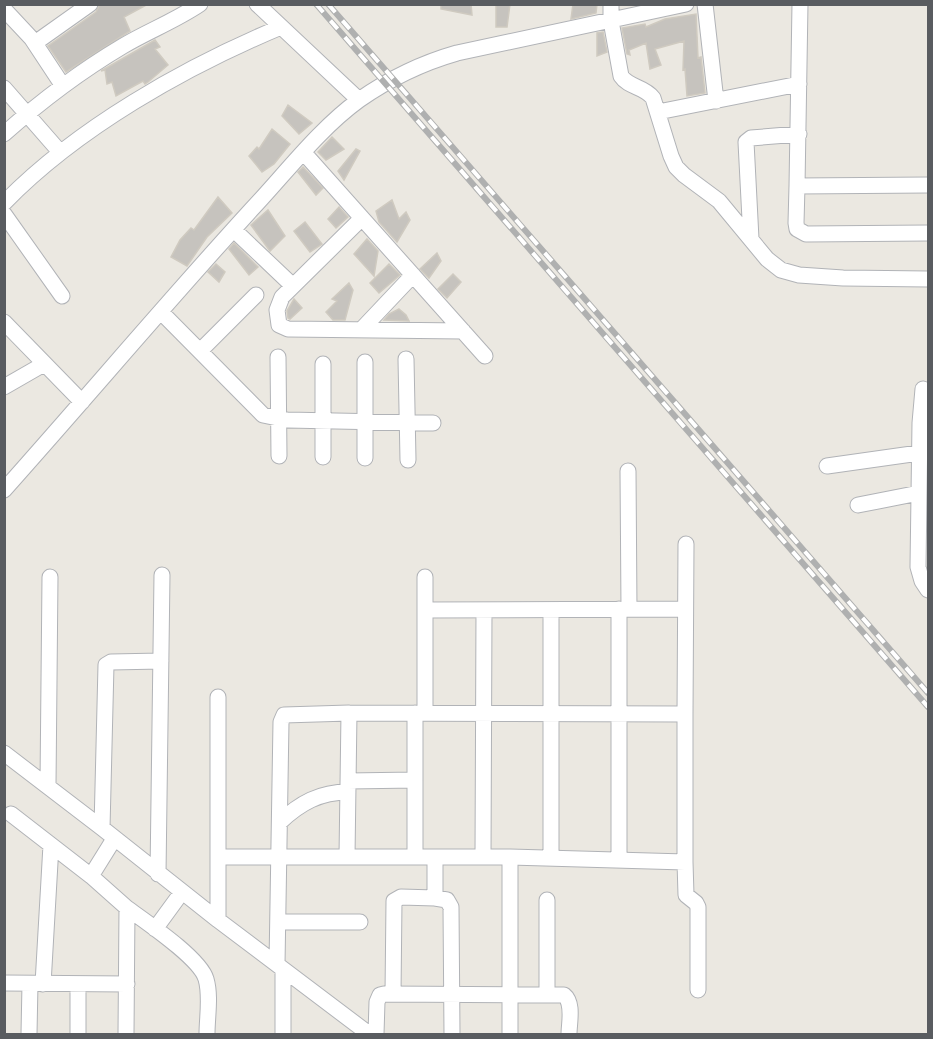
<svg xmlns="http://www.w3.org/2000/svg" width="933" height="1039" viewBox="0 0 933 1039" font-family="'Fira Sans Condensed',sans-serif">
<rect width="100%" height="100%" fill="#ebe8e1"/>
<path fill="#c6c3be" stroke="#cfcac0" stroke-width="1.5" d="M 100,4 L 148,4 L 124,17 L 130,31 L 66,72 L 48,46 L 96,12 Z
M 441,4 L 471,4 L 472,15 L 441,9 Z
M 496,4 L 510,4 L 507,27 L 496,27 Z
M 573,4 L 597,4 L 596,13 L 571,19 Z
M 696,14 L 698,58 L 701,57 L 705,93 L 687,96 L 685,69 L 683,70 L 684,41 L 655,49 L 661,65 L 650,69 L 646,43 L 629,50 L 630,55 L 627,54 L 622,28 L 645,24 L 646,27 L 665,19 Z
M 603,32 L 607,52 L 597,56 L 597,33 Z
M 155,40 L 160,47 L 155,49 L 168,65 L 148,82 L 145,84 L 143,81 L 116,96 L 112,82 L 107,84 L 105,70 L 101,71 Z
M 288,105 L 312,123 L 299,134 L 282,116 Z
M 272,129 L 290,144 L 274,164 L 262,172 L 249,156 L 257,147 L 259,149 Z
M 332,137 L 344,149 L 326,160 L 318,152 Z
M 356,149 L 360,151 L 344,180 L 338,171 Z
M 303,167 L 323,188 L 316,195 L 298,172 Z
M 218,197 L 232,213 L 207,237 L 187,266 L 171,257 L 180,240 L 191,228 L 194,230 Z
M 392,200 L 399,219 L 406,212 L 410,220 L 397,242 L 379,222 L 376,211 Z
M 339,207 L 348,217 L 336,228 L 328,219 Z
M 268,210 L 285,236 L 270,251 L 251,225 Z
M 305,222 L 322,244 L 310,252 L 294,231 Z
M 367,239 L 378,251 L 374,276 L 354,254 Z
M 234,243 L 258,267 L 249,275 L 229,249 Z
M 437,253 L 441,261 L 429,278 L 420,269 Z
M 216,264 L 225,272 L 219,282 L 208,272 Z
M 389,264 L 400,275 L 379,293 L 370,283 Z
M 453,274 L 461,282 L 447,298 L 438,289 Z
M 349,283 L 353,290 L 345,320 L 333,320 L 326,312 L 337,301 L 332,299 Z
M 294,299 L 302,308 L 290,319 L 288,318 L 287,311 Z
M 399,309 L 406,315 L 409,321 L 384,320 L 389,314 Z"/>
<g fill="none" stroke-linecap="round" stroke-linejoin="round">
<defs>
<path id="minor" d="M 257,4 L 359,100
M 611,4 L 611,21 L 621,76 C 629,88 644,86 653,98 L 671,156 L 676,167 L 684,175 L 719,201 L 767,259 L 781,270 L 799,275 L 843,278 L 928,279
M 705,4 L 716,101
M 800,4 L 797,186 L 928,185
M 4,9 L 32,39 L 63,86
M 35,43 L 90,4
M 4,88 L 60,152
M 658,112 L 799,84
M 4,134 C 41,101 81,71 123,46 C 148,31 175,21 200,4
M 304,153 L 485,356
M 797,186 L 796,223 L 797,229 L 806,234 L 928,233
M 4,203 C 77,128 185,67 281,27
M 4,214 L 62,296
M 362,218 L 282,297 L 277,310 L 279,325 L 288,329 L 463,331
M 234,230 L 293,286
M 751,239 L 746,142 L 751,138 L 799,134
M 161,312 L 263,415 L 287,420 L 433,423
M 4,322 L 82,402
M 361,330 L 413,275
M 200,351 L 256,295
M 278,357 L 279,456
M 406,359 L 408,460
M 323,364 L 323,457
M 4,387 L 44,364
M 923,389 L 920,423 L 918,567 L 922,581 L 928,590
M 365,458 L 365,362
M 827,466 L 919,453
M 628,471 L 629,609
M 4,490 C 87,397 167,302 251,210 C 285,174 319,129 359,100 C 389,79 422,63 457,53 L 686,4
M 858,505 L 919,493
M 425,577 L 425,713
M 425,610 L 685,609
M 218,697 L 218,920
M 4,753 L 102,828 L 218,920 L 369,1034
M 348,781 L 415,780
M 48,785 L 50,577
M 11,814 L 91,876 L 114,839
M 280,822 C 300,803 320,792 348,792
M 102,828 L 106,665 L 111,662 L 161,661
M 218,857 L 510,857 L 685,862 L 685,714
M 347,857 L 349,713
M 415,857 L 415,713
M 483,857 L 484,610
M 551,858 L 551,610
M 619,860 L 619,609
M 685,862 L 686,895 L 696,903 L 698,907 L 698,990
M 158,874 L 162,575
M 91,876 L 127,908 L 126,1034
M 435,898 L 447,900 L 451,907 L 452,1034
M 547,900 L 547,994
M 127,908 C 146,922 200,958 206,979 C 211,996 207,1017 207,1034
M 278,922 L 360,922
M 155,929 L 182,892
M 277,964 L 281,722 L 284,715 L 349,713 L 685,714 L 686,544
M 4,983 L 127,984
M 43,984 L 51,845
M 393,994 L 394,901 L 401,897 L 435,898 L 435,857
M 29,1034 L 30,984
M 78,1034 L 78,984
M 283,1034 L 283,969
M 376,1034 L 377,1002 L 380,995 L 384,994 L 564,995 C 574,1003 569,1023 569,1034
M 510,1034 L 510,857"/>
</defs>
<use href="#minor" stroke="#b1b3b7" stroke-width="17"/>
<use href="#minor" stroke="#fff" stroke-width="15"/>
<defs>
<path id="rail" d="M 316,4 L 928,707
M 328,4 L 928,693"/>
</defs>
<use href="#rail" stroke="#afb0b0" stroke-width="6"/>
<use href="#rail" stroke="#fff" stroke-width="4" stroke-dasharray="11" stroke-linecap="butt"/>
</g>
<rect width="933" height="1039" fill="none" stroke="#595c60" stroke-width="12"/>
</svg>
